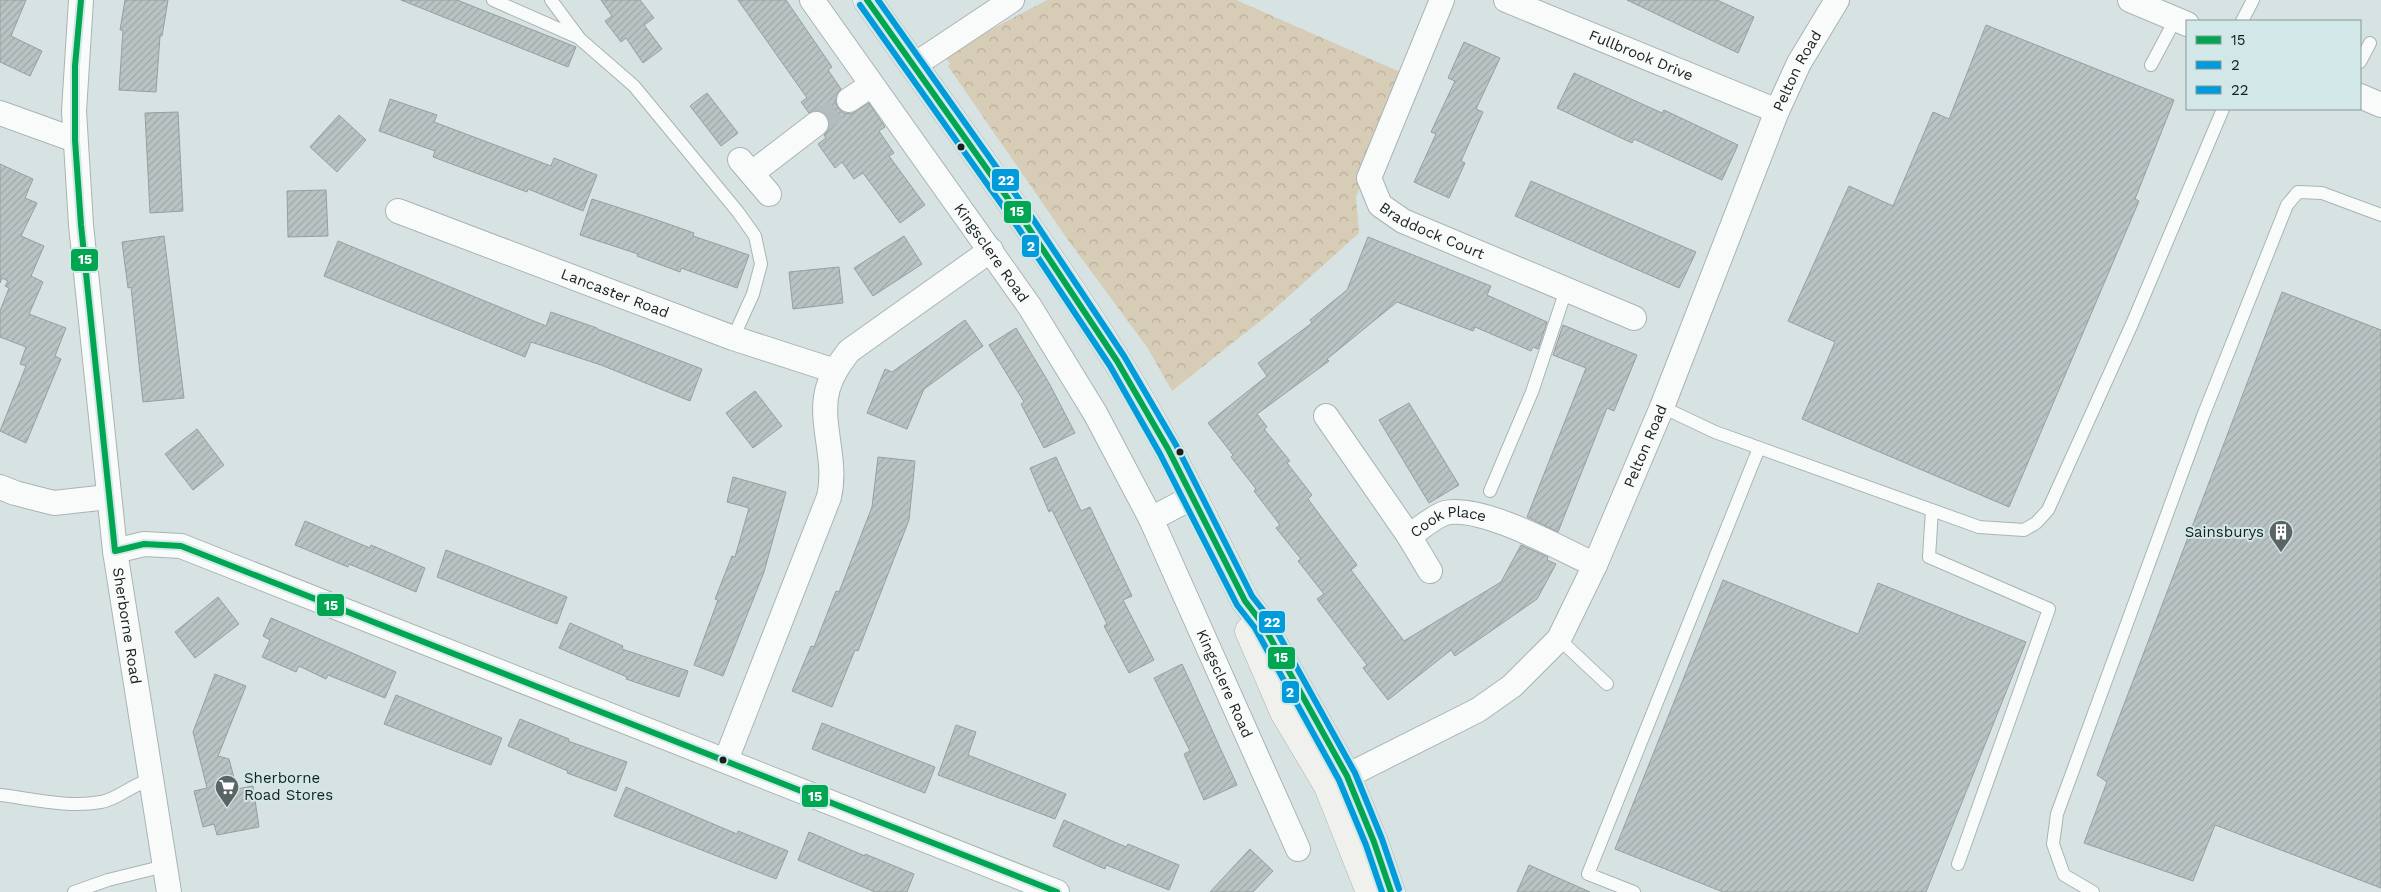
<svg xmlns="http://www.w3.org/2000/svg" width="2381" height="892" viewBox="0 0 2381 892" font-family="'Work Sans',sans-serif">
<defs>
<pattern id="park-crowns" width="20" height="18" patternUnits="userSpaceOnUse" patternTransform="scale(1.25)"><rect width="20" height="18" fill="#d7ccb5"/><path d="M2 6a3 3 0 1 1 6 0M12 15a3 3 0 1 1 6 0" fill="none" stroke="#b8af9b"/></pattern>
<pattern id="building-hatch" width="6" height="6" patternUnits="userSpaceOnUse" patternTransform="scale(1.25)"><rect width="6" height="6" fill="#bac3c3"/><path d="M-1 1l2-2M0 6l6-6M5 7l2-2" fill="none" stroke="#9fa7a7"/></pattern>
</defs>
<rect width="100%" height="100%" fill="#d7e3e3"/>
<path fill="url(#park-crowns)" d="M 1047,0 L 1236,0 L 1407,75 L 1356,197 L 1359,233 L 1269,314 L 1172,391 L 1147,347 L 1068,240 L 948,66 L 950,64 L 945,56 L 964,44 Z"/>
<path fill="url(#building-hatch)" stroke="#969f9f" d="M 0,0 L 26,0 L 11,36 L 42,51 L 30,76 L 0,62 Z
M 125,0 L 168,0 L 162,36 L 160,36 L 156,92 L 119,90 L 123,30 L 120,30 Z
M 401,0 L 457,0 L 576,47 L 568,67 Z
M 601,0 L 640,0 L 654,18 L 644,25 L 662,49 L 643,63 L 626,38 L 621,42 L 605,21 L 612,16 Z
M 738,0 L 786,0 L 832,67 L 828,70 L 841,89 L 835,101 L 838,108 L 844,113 L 851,114 L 869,103 L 885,127 L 879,131 L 894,153 L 889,156 L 925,205 L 900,223 L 863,173 L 854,179 L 842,162 L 835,168 L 818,144 L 826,138 L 824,135 L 828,130 L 830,123 L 827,116 L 821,111 L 809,113 L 801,102 L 807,98 Z
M 1627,0 L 1717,0 L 1754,17 L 1738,53 Z
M 1986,25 L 2174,100 L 2135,199 L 2139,201 L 2009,507 L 1802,419 L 1835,342 L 1788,321 L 1849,186 L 1893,206 L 1933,112 L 1949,119 Z
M 1464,42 L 1500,58 L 1476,109 L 1483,112 L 1461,161 L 1465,163 L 1449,198 L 1414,182 L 1436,134 L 1431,132 L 1455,81 L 1448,78 Z
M 1574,73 L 1662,113 L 1664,110 L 1738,145 L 1722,180 L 1634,139 L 1632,143 L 1557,108 Z
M 707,93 L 738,133 L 721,146 L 690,106 Z
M 390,99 L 437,115 L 434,122 L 551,166 L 554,158 L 597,175 L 583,211 L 528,189 L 527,192 L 433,157 L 435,151 L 379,131 Z
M 178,112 L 183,211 L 150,213 L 145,113 Z
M 339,115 L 366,140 L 337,172 L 310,147 Z
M 0,164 L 33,179 L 25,198 L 37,203 L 21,236 L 44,246 L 31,276 L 43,282 L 29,314 L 66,328 L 55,356 L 61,359 L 26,443 L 0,431 L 26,366 L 20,364 L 26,347 L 0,337 L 0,311 L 9,288 L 5,286 L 8,281 L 2,278 L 0,283 Z
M 1531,181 L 1696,252 L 1679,288 L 1515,216 Z
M 326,190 L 328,236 L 288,237 L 287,191 Z
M 592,199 L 657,220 L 694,233 L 693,236 L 749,255 L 737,288 L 681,268 L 680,272 L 637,256 L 638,254 L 580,235 Z
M 164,236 L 184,398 L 143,402 L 131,287 L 128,288 L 122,242 Z
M 904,236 L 922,264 L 873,296 L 854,268 Z
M 1368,237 L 1491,286 L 1487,295 L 1547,322 L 1538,349 L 1533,347 L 1531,351 L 1475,327 L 1473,331 L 1397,302 L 1327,359 L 1329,361 L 1257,414 L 1267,427 L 1264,429 L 1290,461 L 1287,463 L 1312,495 L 1308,499 L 1357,565 L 1351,570 L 1404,641 L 1501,582 L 1521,545 L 1548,557 L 1547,560 L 1556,564 L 1537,599 L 1455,656 L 1451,650 L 1388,700 L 1363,668 L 1367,665 L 1317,599 L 1324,594 L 1298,561 L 1301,559 L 1276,528 L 1280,525 L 1254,491 L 1256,489 L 1231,457 L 1233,455 L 1208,423 L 1267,376 L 1258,363 L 1312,323 L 1310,320 L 1347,290 Z
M 338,241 L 546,326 L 551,312 L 597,328 L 597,329 L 702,369 L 690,401 L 601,365 L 531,342 L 525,357 L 324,276 Z
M 839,267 L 843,303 L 793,309 L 789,272 Z
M 2282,292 L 2381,330 L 2381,888 L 2215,825 L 2193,881 L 2084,843 L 2107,782 L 2097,775 Z
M 965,320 L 983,346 L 924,389 L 907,429 L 867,413 L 885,369 L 892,372 Z
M 1563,325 L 1637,355 L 1614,411 L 1607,408 L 1558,532 L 1527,517 L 1586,368 L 1553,355 Z
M 1016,328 L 1049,383 L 1075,433 L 1044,448 L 1021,404 L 1024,402 L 989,345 Z
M 755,391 L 782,426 L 753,448 L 726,413 Z
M 1409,403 L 1459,485 L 1429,503 L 1379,420 Z
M 197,429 L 224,465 L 193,490 L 165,454 Z
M 878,457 L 915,461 L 909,520 L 858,651 L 855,650 L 832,707 L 792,691 L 811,646 L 814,647 L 836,591 L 839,592 L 872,507 Z
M 1056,457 L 1081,511 L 1090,507 L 1132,596 L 1123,600 L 1154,660 L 1129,673 L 1104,626 L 1107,624 L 1052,510 L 1049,512 L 1030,468 Z
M 733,477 L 786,492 L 764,572 L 723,676 L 694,665 L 718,600 L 715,599 L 732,556 L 735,557 L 749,508 L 727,502 Z
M 305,521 L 370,548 L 371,545 L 425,568 L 416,592 L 349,564 L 348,567 L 295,545 Z
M 446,550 L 567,597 L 557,624 L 437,577 Z
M 1723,580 L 1858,634 L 1878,583 L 2026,642 L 1926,892 L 1723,892 L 1615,849 Z
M 218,597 L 239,624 L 195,658 L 175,632 Z
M 271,618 L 396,672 L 385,698 L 328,675 L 326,679 L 299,666 L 296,672 L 262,657 L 270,640 L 263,636 Z
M 570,623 L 623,646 L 622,649 L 688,671 L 679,697 L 626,679 L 627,677 L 559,648 Z
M 1182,664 L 1237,785 L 1204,800 L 1184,754 L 1190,751 L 1154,678 Z
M 215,674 L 246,686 L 218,756 L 229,759 L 237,789 L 253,786 L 259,827 L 217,835 L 214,824 L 203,827 L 194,791 L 207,788 L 193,732 Z
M 396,695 L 502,738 L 491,765 L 384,724 Z
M 520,719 L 569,739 L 568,741 L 627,762 L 616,791 L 567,773 L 568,771 L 508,746 Z
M 822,723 L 935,767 L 925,793 L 812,749 Z
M 956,725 L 976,732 L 968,755 L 1066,794 L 1055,819 L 938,775 Z
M 626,787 L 737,834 L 738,831 L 788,851 L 776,879 L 614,816 Z
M 1064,820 L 1126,847 L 1128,844 L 1179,865 L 1169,890 L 1106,865 L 1105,869 L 1053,846 Z
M 809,832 L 865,856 L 865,854 L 914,874 L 907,892 L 875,892 L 798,860 Z
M 1250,849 L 1273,871 L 1253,892 L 1210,892 Z
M 1529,865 L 1590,892 L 1517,892 Z"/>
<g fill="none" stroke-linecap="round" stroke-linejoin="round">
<path stroke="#b1bcbc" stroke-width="24" stroke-dasharray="24 12" stroke-linecap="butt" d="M 816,124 L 849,100"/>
<defs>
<path id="lane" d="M 493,0 L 577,37
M 551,0 L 580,39 L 634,86 L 738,212 L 755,236 L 761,264 L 753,294 L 733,338
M 2242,21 L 2253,0
M 2360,62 L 2370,43
M 2151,65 L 2175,20
M 1662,407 L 1715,432 L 1979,527 L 2024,530 L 2036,523 L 2048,510 L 2132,324 L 2223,109
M 1490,491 L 1532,392 L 1566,290
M 1932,510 L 1929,557 L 2049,609 L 1958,864
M 1559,639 L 1607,684
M 0,795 C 33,799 68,808 101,802 C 119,799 133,783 151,780
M 74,892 L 108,880 L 165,866
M 1634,892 L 1588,874 L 1759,448
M 2093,892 L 2064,875 L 2053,844 L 2057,814 L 2203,416 L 2287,205 L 2298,192 L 2322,193 L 2381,215"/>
<g id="street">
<path id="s1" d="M 81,0 L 74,111 L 81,225 L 115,551 L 169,892"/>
<path id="s2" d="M 812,0 L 1030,307 L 1095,413 L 1151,519 L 1298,849"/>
<path id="s3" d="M 1442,0 L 1369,178 L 1380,205 L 1403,221 L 1634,318"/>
<path id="s4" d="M 1506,0 L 1777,111"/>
<path d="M 2130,0 L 2187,24"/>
<path d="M 913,66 L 1012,0"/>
<path d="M 2360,96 L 2381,105"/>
<path d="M 849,100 L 871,85"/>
<path d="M 0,113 L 75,140"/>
<path d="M 740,160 L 769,194"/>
<path d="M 752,173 L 816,124"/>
<path id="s5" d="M 398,211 L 733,338 L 835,371"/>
<path id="s6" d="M 1326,416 L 1409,536 C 1420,529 1433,517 1445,513 C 1481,504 1561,549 1595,565"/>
<path d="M 0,487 L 15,493 L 54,503 L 108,497"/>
<path d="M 1151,519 L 1193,497"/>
<path d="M 1409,536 L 1430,571"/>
<path d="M 115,551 L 144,544 L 181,546 L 1057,892"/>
<path d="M 726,760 L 829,497 C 838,459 818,421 828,388 C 832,374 840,363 849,351 L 991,250"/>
<path id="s7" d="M 1331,784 L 1478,710 L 1512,686 L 1559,639 L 1595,565 L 1662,407 L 1777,111 L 1799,63 L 1837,0"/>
</g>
<path id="secondary" d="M 867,0 C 951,119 1039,237 1117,361 C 1165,438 1205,520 1245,601 L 1262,623 L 1347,776 L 1374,842 L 1391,892
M 1249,631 L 1284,712 L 1328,786 L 1370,892"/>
</defs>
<use href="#lane" stroke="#aab3b3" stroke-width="14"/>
<use href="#street" stroke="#aab3b3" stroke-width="26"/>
<use href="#secondary" stroke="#aab3b3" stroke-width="29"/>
<use href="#lane" stroke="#f9fbfb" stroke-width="12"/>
<use href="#street" stroke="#f9fbfb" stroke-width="24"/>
<use href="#secondary" stroke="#f0f0ed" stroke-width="28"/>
<defs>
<path id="bus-1" d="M 81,0 L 75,66 L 75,140 L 81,225 L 115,551 L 144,544 L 181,546 L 1057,892
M 867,0 L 1026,224 L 1117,361 L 1168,449 L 1245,601 L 1262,623 L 1347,776 L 1374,842 L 1391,892"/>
<path id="bus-2" d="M 860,5 L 1019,229 L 1110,366 L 1160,454 L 1237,605 L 1255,628 L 1339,780 L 1366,845 L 1382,892"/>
<path id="bus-3" d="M 878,0 L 1033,219 L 1124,356 L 1176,445 L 1252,596 L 1270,619 L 1355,773 L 1382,839 L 1399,889"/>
</defs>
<use href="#bus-1" stroke="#d2e8e8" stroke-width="10"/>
<use href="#bus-2" stroke="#d2e8e8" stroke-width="10"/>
<use href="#bus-3" stroke="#d2e8e8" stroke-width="10"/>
<use href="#bus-1" stroke="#00a651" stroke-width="6"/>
<use href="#bus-2" stroke="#009bdb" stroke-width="6"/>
<use href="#bus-3" stroke="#009bdb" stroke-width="6"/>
</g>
<defs>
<symbol id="building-pin" viewBox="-11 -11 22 30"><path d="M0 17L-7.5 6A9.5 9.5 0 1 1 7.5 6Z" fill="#5a6464" stroke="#d2e8e8"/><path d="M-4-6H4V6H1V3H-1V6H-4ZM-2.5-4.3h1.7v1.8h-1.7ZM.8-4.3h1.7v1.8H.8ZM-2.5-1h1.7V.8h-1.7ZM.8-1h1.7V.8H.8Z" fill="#fff"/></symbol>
<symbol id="supermarket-pin" viewBox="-11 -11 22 30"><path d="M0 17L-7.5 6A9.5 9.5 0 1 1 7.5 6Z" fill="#5a6464" stroke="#d2e8e8"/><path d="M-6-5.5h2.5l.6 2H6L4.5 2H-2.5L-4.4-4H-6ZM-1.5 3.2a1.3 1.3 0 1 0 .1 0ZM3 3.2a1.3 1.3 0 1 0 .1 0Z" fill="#fff"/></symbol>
</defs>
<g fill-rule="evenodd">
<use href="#building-pin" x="2267" y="518" width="28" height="38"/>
<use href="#supermarket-pin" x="213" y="773" width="28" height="38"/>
</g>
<g fill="#171f1f" stroke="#d2e8e8" stroke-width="2">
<circle cx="961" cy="147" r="4.5"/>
<circle cx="1180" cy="452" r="4.5"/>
<circle cx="723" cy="760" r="4.5"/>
</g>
<g text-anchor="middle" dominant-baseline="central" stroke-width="4" stroke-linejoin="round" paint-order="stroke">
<g font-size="15" fill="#171f1f" stroke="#d2e8e8">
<text stroke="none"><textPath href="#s4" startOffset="146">Fullbrook Drive</textPath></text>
<text stroke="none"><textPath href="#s7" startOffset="889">Pelton Road</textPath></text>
<text stroke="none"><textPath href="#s3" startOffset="280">Braddock Court</textPath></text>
<text stroke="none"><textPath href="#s2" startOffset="310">Kingsclere Road</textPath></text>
<text stroke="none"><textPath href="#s5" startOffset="232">Lancaster Road</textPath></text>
<text stroke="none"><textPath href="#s7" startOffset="484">Pelton Road</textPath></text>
<text stroke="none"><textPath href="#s6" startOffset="190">Cook Place</textPath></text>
<text stroke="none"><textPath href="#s1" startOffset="629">Sherborne Road</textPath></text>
<text stroke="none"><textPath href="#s2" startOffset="801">Kingsclere Road</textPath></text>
</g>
<g font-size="15" fill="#171f1f" stroke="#d2e8e8" text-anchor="end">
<text x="2264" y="532">Sainsburys</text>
<text x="244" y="778" text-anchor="start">Sherborne<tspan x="244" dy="17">Road Stores</tspan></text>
</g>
</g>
<g stroke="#d2e8e8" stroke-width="2">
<rect x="991" y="168" width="29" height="24" rx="5" fill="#009bdb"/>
<rect x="1003" y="200" width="29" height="24" rx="5" fill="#00a651"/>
<rect x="1021" y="234" width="19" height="24" rx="5" fill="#009bdb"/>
<rect x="70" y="248" width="29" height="24" rx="5" fill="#00a651"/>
<rect x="316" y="593" width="29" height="24" rx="5" fill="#00a651"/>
<rect x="1258" y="610" width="28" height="24" rx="5" fill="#009bdb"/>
<rect x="1267" y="646" width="29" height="24" rx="5" fill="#00a651"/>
<rect x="1281" y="680" width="19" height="24" rx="5" fill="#009bdb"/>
<rect x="801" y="784" width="28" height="24" rx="5" fill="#00a651"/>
</g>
<g font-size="14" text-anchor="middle" font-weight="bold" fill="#fff">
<text x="1006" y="185">22</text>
<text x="1017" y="216">15</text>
<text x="1031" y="251">2</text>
<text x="85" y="264">15</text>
<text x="331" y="610">15</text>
<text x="1272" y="627">22</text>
<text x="1281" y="662">15</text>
<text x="1290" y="697">2</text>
<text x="815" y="801">15</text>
</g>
<rect x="2186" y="20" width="175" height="90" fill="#d2e8e8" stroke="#879898"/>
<rect x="2196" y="36" width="25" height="8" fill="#00a651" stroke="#879898"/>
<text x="2231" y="45" font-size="15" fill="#171f1f">15</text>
<rect x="2196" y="61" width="25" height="8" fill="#009bdb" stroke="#879898"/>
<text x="2231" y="70" font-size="15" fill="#171f1f">2</text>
<rect x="2196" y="86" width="25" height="8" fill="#009bdb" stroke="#879898"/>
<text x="2231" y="95" font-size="15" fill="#171f1f">22</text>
</svg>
